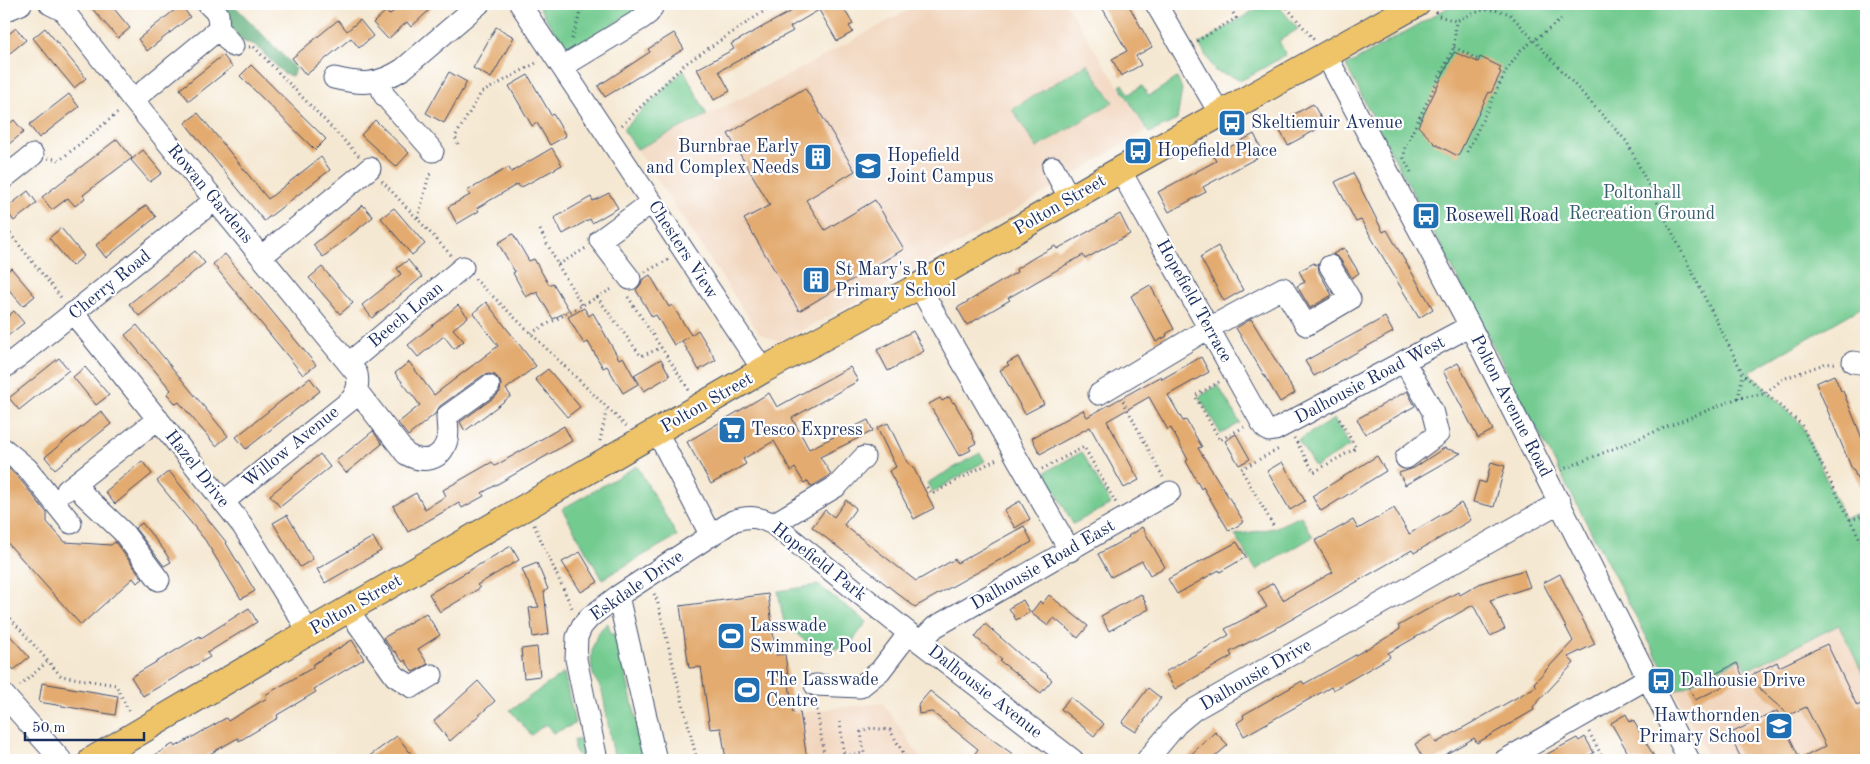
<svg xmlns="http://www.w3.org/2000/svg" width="1870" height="764" viewBox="0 0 1870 764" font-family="'Old Standard TT',serif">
<rect width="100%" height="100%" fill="#fff"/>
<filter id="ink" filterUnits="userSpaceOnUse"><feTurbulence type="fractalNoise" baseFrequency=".02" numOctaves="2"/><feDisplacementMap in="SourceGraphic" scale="10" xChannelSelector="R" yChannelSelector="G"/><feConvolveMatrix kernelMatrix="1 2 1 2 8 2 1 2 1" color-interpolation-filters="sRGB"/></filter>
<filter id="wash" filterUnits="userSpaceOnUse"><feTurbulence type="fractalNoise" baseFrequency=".0096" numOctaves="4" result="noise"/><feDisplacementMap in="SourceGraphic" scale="20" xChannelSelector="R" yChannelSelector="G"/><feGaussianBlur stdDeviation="1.12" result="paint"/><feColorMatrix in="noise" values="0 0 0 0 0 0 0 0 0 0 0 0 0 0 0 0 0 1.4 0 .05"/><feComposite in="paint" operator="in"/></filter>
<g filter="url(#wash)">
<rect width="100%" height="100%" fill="#f5e8d2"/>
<path fill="#f1d5bd" d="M 919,4 L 1066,4 L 1146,130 L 1061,183 L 906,275 L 780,342 L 759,333 L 637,149 L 789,75 Z
M 1839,625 L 1864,675 L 1866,675 L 1866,760 L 1709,760 L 1675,691 L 1742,658 L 1748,670 Z
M 883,703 L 922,760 L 807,760 L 800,712 Z"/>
<path fill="#73cb90" stroke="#477d77" d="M 537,4 L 647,4 L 572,49 L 566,48 L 562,44 Z
M 1264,4 L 1277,4 L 1298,29 L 1279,41 L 1286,55 L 1242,80 L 1215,71 L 1199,44 Z
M 1454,4 L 1866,4 L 1866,305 L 1749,372 L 1801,424 L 1844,518 L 1866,513 L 1866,675 L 1864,676 L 1839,625 L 1747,670 L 1741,659 L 1675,691 L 1346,66 Z
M 1087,64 L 1113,102 L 1037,148 L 1012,109 Z
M 684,70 L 707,115 L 637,149 L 623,129 Z
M 1177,78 L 1182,89 L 1177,120 L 1149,133 L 1120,86 L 1123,84 L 1129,94 L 1142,86 L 1149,96 Z
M 1218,385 L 1240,423 L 1221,434 L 1199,397 Z
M 1334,419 L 1350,446 L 1315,467 L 1298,440 Z
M 1082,452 L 1111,504 L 1073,524 L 1045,472 Z
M 980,453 L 985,461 L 933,492 L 927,483 Z
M 637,466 L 677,536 L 602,579 L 562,509 Z
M 1301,516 L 1313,537 L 1256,570 L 1235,535 L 1274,528 Z
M 818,585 L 867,622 L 847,648 L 816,650 L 784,623 L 778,591 Z
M 608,623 L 611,634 L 616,634 L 646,760 L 615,760 C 610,738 607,717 603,695 C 602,688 597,683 594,677 C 588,660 592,634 608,623 Z
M 564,673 L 575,724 L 553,733 L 546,724 L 531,735 L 510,710 Z
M 574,740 L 580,740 L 584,760 L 582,760 L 574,749 Z"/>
<path fill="#5eaf7a" stroke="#3c6f6c" d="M 213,4 L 233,4 L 296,69 L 292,76 L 284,74 L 255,45 L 242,41 Z"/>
<g id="blocks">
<path fill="#e3ab70" d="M 88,4 L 110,4 L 130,28 L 118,38 Z
M 402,4 L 436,4 L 411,27 L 407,22 L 388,39 L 373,23 L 386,11 L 389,15 Z
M 787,4 L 841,4 L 853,24 L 849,26 L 853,32 L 837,41 L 819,10 L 790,27 L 793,31 L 719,71 L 730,91 L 714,100 L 697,69 L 734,49 L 731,44 L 792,11 Z
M 1100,4 L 1128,4 L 1152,47 L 1136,56 L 1141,65 L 1121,76 L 1112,59 L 1127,51 Z
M 181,5 L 190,17 L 147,51 L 138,39 Z
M 338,20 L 347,31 L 360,20 L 373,36 L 359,48 L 351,38 L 306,75 L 292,58 Z
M 496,27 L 514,37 L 491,78 L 473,68 Z
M 16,28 L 26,40 L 4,58 L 4,38 Z
M 45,28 L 86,78 L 74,88 L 33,38 Z
M 674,33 L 684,49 L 605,97 L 598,86 L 650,52 L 648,49 Z
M 1454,52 L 1478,62 L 1480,57 L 1501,67 L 1499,71 L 1501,72 L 1491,93 L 1489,92 L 1458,156 L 1435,144 L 1418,126 Z
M 223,55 L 232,67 L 189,101 L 180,89 Z
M 251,65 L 326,139 L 315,150 L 240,76 Z
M 449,72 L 467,82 L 444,123 L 426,113 Z
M 528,75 L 551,115 L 553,114 L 566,136 L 550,145 L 537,123 L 532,126 L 509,86 Z
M 805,88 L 855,171 L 806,200 L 825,230 L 875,200 L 904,249 L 799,311 L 744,219 L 770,205 L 728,134 Z
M 69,94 L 79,107 L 39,138 L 29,125 Z
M 1313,104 L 1325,125 L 1288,145 L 1276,124 Z
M 198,113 L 268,199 L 321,157 L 330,170 L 264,221 L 185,123 Z
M 14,120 L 24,132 L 4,148 L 4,128 Z
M 375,120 L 409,153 L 396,167 L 361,135 Z
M 1254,134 L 1264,154 L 1203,187 L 1206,192 L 1169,212 L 1158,192 L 1216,161 L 1213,156 Z
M 117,139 L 132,158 L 83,195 L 85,198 L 75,206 L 68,198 L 52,210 L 42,197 Z
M 552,148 L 562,165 L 520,188 L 518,184 L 477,208 L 479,211 L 457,224 L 448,207 L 470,195 L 467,191 L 509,167 L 511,172 Z
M 143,150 L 162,173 L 150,182 L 131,160 Z
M 1353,173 L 1383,232 L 1387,230 L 1433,309 L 1419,318 L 1361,220 L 1356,222 L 1335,182 Z
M 28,191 L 37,203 L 14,221 L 5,209 Z
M 609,193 L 618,208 L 592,223 L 590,219 L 563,234 L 554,218 L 591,197 L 593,201 Z
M 146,205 L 156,217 L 106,258 L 96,245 Z
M 363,205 L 373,217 L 323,257 L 313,245 Z
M 394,208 L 425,244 L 412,255 L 381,218 Z
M 1120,214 L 1130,234 L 1085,259 L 1083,255 L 1008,298 L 1010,300 L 967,325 L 957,308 L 1017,272 L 1016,269 L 1035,257 L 1055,246 L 1057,249 Z
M 61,228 L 84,256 L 72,266 L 49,238 Z
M 513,234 L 529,261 L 534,259 L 549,285 L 553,283 L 569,310 L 553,319 L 537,292 L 534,294 L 533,293 L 526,297 L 513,273 L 515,272 L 498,243 Z
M 1218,246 L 1243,290 L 1224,301 L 1200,257 Z
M 1344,248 L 1359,273 L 1352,278 L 1340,259 L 1333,254 Z
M 195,251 L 205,263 L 139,316 L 129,304 Z
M 225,254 L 316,365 L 303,375 L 213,264 Z
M 408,260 L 422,277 L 372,318 L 362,305 L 401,274 L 397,268 Z
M 1314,263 L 1315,265 L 1318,263 L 1319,272 L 1332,295 L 1310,308 L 1297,286 L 1305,282 L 1299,271 Z
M 322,267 L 353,303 L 340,314 L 309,278 Z
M 11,268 L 35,296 L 23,306 L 4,284 L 4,275 Z
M 650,275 L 669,307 L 672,305 L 691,335 L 698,330 L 716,360 L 699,370 L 682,341 L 688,337 L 674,345 L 656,315 L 652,317 L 636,290 L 641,284 L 642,280 Z
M 1150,285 L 1174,329 L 1166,334 L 1167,336 L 1156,342 L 1131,296 Z
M 486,302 L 536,366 L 506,389 L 511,396 L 465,431 L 460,422 L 496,396 L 500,392 L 501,384 L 499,379 L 495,375 L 488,374 L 482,376 L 440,406 L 435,414 L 408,436 L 398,423 L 420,405 L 395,373 L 409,362 L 434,395 L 498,346 L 473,313 Z
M 458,305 L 468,317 L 453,329 L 464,341 L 454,349 L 444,336 L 418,357 L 408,345 Z
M 584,308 L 589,316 L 593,313 L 619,359 L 623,357 L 638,384 L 623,393 L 607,366 L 603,368 L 588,342 L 584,344 L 568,317 Z
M 14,311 L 24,323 L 4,339 L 4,320 Z
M 1385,317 L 1393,332 L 1314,376 L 1305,361 Z
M 1251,319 L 1295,393 L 1280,402 L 1236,328 Z
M 137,325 L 228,436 L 216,446 L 179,402 L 176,404 L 167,394 L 171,390 L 125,335 Z
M 913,331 L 924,351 L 888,371 L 877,350 Z
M 1018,357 L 1044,404 L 1025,414 L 1000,370 L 1009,365 L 1007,363 Z
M 1201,357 L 1209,372 L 1168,395 L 1183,421 L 1186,420 L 1202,447 L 1198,448 L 1244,522 L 1229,531 L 1203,487 L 1201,489 L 1186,461 L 1188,460 L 1186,456 L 1171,428 L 1168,430 L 1149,397 L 1107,421 L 1139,480 L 1124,488 L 1090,427 L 1040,454 L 1032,438 L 1083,410 L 1087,417 L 1161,376 L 1162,379 Z
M 59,358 L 69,370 L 19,410 L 9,398 Z
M 661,359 L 670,376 L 644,391 L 634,375 Z
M 1458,363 L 1493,430 L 1478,438 L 1443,371 Z
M 85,367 L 109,395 L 96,405 L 73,377 Z
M 850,367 L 858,381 L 792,418 L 809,449 L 868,420 L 873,431 L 820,457 L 831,474 L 829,476 L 811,487 L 808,481 L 804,483 L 795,468 L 791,471 L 774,441 L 743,459 L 746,464 L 711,484 L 687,442 L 769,393 L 777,407 Z
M 548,369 L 580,407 L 567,417 L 535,379 Z
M 1834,375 L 1841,391 L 1843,391 L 1866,448 L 1866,499 L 1853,469 L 1852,469 L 1816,383 Z
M 310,378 L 320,391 L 246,449 L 236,437 Z
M 1407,391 L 1415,406 L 1365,434 L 1357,419 Z
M 949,397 L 953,403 L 954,402 L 974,437 L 973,438 L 976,443 L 969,447 L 971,450 L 959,456 L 929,404 L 940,398 L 942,401 Z
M 101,411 L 111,424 L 55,469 L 45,457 Z
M 888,423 L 907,462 L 913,467 L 934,508 L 914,519 L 889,471 L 896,467 L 877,428 Z
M 564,426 L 572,441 L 482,493 L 484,496 L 462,508 L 459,503 L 408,532 L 393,506 L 416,493 L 425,509 L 446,496 L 443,490 L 492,462 L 495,466 Z
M 373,431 L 382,444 L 346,473 L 336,461 Z
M 1236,434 L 1250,459 L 1239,465 L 1225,441 Z
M 1444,448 L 1461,453 L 1405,485 L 1399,473 L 1414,468 Z
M 320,454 L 330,467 L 280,507 L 270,495 Z
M 1377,456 L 1386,471 L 1321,511 L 1312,496 Z
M 142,461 L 152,474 L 115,504 L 105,492 Z
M 1282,462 L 1305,501 L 1290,510 L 1267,471 Z
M 1491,462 L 1505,466 L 1494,507 L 1473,502 L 1479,481 L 1486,483 Z
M 8,468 L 18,477 L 47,513 L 47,522 L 65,542 L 111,545 L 115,542 L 143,579 L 137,583 L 133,578 L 81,625 L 4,539 L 4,472 Z
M 169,471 L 227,543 L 226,543 L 255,591 L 241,599 L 205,540 L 157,481 Z
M 846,500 L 856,508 L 844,525 L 916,581 L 955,559 L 957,563 L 1024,526 L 1032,542 L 915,607 L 812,527 L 825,510 L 834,517 Z
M 1020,501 L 1030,519 L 1015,528 L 1004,510 Z
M 1461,503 L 1471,520 L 1414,553 L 1412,550 L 1280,626 L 1230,652 L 1232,656 L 1175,689 L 1165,672 L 1229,635 L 1225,629 L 1267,607 L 1258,592 L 1273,583 L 1283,600 L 1333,572 L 1315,541 L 1353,520 L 1358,529 L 1394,508 L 1409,534 Z
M 287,515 L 313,559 L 300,567 L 273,523 Z
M 142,523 L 163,549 L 171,562 L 164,566 L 135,528 Z
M 1142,527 L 1165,567 L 1150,575 L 1142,561 L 1111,577 L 1098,554 L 1129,537 L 1128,536 Z
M 373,537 L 381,551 L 325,583 L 317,569 Z
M 1237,542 L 1246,557 L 1220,572 L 1219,570 L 1177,594 L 1168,579 Z
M 511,546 L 519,560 L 477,585 L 480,588 L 440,612 L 429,594 Z
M 580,552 L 598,582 L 581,592 L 562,562 Z
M 537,563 L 548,589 L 544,592 L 549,634 L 533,637 L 529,608 L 539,607 L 522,569 Z
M 1524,570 L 1530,587 L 1490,600 L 1505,629 L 1490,636 L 1473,605 L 1388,653 L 1390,657 L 1333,690 L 1331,687 L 1244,736 L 1237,723 L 1244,718 L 1243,715 L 1302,681 L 1304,684 L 1393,634 L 1400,629 L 1398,626 L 1458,592 L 1460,595 L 1481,583 Z
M 1560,574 L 1595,644 L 1568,657 L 1574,663 L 1533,707 L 1534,710 L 1477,743 L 1474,738 L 1436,760 L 1424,760 L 1415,744 L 1431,735 L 1436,743 L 1537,686 L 1534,683 L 1573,641 L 1543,583 Z
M 768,594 L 776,655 L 785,654 L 793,713 L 800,712 L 807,760 L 726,760 L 721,728 L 710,729 L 701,667 L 689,668 L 680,606 Z
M 1141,594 L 1149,609 L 1109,631 L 1101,616 Z
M 1049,595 L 1088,626 L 1078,638 L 1054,618 L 1048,626 L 1031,613 L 1040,601 L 1042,604 Z
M 1023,600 L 1030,612 L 1016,620 L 1009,608 Z
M 249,608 L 257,622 L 207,653 L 210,657 L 143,696 L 131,677 L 200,636 L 201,638 Z
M 426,613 L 440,635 L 418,649 L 428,664 L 413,672 L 405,660 L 403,662 L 395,651 L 394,652 L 383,638 Z
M 985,624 L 1024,658 L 1048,675 L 1047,676 L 1052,680 L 1041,693 L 1000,661 L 1002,659 L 975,637 Z
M 4,629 L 29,657 L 14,670 L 4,658 Z
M 352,640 L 364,659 L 314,689 L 316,692 L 277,715 L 278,718 L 239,741 L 238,738 L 199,760 L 147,760 L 173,744 L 175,747 L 226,718 L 228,721 L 267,698 L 265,695 L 314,667 L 312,665 Z
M 1827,644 L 1857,706 L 1866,701 L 1866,760 L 1742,760 L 1729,734 L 1777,711 L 1800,759 L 1826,746 L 1806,707 L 1789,715 L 1761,691 L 1752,675 L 1777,662 L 1779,667 Z
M 537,647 L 540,676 L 524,678 L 521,649 Z
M 1737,663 L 1743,677 L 1695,700 L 1689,687 Z
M 478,681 L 495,701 L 450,741 L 434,721 Z
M 42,683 L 118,696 L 115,715 L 39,702 Z
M 1148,688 L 1161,698 L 1136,732 L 1122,723 Z
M 930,691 L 982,732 L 1021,760 L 981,760 L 974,755 L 978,749 L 932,712 L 919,714 L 918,705 Z
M 1070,697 L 1104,724 L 1094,736 L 1061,709 Z
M 1626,714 L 1630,722 L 1633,720 L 1656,760 L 1632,760 L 1611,723 Z
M 1215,732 L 1228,745 L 1211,760 L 1185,760 Z
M 397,736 L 416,760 L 364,760 Z
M 1585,737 L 1594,753 L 1580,760 L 1536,760 L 1577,738 L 1579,741 Z"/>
</g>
</g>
<g filter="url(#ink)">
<use href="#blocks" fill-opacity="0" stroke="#3c4b6f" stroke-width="1"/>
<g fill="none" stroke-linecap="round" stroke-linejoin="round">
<defs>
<path id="minor" d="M 50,4 L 64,11 L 133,100 L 357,374 C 359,385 357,391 351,400 L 223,502
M 208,4 L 218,14 L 219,29 L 233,46
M 520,4 L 763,370
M 1156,4 L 1220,114
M 4,11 L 21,4
M 1326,55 L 1470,326 L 1689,760
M 562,67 L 641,19 L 649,13 L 654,4
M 334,78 C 362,85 378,85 403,69 L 479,4
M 379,81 L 384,95 L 433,151
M 133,100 L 219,29
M 1053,167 L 1070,199
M 1120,170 L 1264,427 L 1269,431 L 1275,430 L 1470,326
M 4,178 L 33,155
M 262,256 L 370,168
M 630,279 L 600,240 L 652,202
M 919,286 L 1070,551
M 74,314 L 242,525 L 309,632
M 1404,361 L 1432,410 L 1438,434 L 1406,458
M 1853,362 L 1866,364
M 349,363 L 463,267
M 4,368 L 215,200
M 357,391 L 406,454 C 423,464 441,461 447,440 C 449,433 447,424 447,416 L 489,386
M 1099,394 L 1209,328 L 1283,288 L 1306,325 L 1350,299 L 1330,266
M 657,432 L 711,536
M 4,449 L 27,468 L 71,523
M 76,484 L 85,496 L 123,532 L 159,580
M 67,490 L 158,419
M 773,524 L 837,486 L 864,457
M 618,596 L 656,760
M 348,610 L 395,676 L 412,687 L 432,675
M 920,642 L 935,627 L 1170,492
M 815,685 L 860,687 L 880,671 L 909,633
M 4,695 L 61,760
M 597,760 L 576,659 L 577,637 L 582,626 L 590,617 L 618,596 L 733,521 C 749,515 759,517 773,524 L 920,642 L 1073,760
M 1147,760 L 1177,724 L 1195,709 L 1560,502
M 1505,760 L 1648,678"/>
<path id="major" d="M 92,760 L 309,632 L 763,370 L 919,286 L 1120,170 L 1417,4"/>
</defs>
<use href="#minor" stroke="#3c4b6f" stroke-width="23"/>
<use href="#major" stroke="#3c4b6f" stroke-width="28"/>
<path stroke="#3c4b6f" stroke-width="3" stroke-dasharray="1 4" stroke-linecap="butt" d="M 1284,4 L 1314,40
M 1436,12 L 1439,16 L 1456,21 C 1478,12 1485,5 1510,14 L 1627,142 L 1743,374 L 1801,424 L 1866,551
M 572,39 L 579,17 L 581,4
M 1197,41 L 1236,18 L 1228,4
M 249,47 L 254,47 L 359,156
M 1454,47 L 1477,59
M 622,125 L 685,64 L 775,4
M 458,144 L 455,137 L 481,93 L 538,62
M 1467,152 L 1506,71 L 1521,50 L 1561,20
M 48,158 L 60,160 L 120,111
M 1411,172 L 1404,158 L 1405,147 L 1454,47 L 1456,21
M 382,181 L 451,255
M 418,218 L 429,175 L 432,173
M 4,226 L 63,300
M 540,230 L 558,265 L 586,248
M 558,265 L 582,305
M 645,272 L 670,259
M 475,279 L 626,426
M 597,297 L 641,356 L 661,348
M 628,297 L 689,390
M 531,333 L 614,288
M 1219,382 L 1195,396 L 1220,440 L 1244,427
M 1738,398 L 1743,374
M 1123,401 L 1163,477
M 1294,438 L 1314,472 L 1356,448 L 1338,417
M 600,441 L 607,408
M 1042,469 L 1084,447 L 1116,503
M 1561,470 L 1738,398 L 1764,394 L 1783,379 L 1824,364 L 1837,363
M 927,487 L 932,494 L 997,459
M 1850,520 L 1866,515
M 534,525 L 573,610
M 1273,525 L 1241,469 L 1279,449
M 654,594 L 657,600 L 697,760
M 4,611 L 61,676 L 116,685 L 130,714
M 20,686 L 48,661
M 817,710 L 825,760
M 840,722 L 844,756
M 1589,732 L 1604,760
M 825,759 L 864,753 L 861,732 L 871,728 L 890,730 L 907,760"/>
<use href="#minor" stroke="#fff" stroke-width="21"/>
<use href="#major" stroke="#efc469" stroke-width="26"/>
</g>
</g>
<defs>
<symbol id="bus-square" viewBox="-11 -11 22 22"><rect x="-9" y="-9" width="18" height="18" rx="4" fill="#1f6fb2" stroke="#fff"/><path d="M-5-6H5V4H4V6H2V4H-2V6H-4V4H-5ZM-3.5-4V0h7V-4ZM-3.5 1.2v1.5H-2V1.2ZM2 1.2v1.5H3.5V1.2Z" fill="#fff"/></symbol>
<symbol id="building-square" viewBox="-11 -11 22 22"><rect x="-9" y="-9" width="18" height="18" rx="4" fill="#1f6fb2" stroke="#fff"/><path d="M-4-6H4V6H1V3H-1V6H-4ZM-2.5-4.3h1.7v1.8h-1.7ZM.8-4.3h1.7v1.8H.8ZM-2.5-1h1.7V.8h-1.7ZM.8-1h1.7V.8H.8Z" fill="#fff"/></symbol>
<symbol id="school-square" viewBox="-11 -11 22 22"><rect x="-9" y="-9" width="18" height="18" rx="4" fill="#1f6fb2" stroke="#fff"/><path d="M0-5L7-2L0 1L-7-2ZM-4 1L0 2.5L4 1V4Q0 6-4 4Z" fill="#fff"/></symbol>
<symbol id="supermarket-square" viewBox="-11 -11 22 22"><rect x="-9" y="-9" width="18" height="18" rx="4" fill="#1f6fb2" stroke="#fff"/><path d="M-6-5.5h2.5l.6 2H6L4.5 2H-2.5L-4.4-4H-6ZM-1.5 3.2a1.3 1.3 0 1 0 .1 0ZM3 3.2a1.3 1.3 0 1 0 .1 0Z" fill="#fff"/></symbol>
<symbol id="stadium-square" viewBox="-11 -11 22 22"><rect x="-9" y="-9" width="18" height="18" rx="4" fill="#1f6fb2" stroke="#fff"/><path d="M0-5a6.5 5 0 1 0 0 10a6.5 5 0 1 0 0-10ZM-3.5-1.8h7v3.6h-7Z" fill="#fff"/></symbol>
</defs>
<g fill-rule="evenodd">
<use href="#bus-square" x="1216" y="107" width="32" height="32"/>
<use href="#bus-square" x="1122" y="135" width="32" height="32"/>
<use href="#building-square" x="802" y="141" width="32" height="32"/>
<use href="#school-square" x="852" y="150" width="32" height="32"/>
<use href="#bus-square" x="1410" y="200" width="32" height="32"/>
<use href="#building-square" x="800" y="264" width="32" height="32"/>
<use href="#supermarket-square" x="716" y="414" width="32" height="32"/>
<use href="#stadium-square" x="715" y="620" width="32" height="32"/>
<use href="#bus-square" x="1645" y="665" width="32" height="32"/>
<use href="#stadium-square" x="731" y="674" width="32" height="32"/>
<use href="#school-square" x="1763" y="710" width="32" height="32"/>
</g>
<g text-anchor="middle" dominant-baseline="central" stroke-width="4.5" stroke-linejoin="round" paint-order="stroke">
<g font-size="18" fill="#1b2f5e" stroke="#fff" text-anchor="start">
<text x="1251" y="123">Skeltiemuir Avenue</text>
<text x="799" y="147" text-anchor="end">Burnbrae Early<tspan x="799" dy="21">and Complex Needs</tspan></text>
<text x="1157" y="151">Hopefield Place</text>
<text x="887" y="156">Hopefield<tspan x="887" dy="21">Joint Campus</tspan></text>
<text x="1445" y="216">Rosewell Road</text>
<text x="835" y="270">St Mary's R C<tspan x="835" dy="21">Primary School</tspan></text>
<text x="751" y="430">Tesco Express</text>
<text x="750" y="626">Lasswade<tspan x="750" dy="21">Swimming Pool</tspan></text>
<text x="766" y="680">The Lasswade<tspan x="766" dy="21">Centre</tspan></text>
<text x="1680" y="681">Dalhousie Drive</text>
<text x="1760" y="716" text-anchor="end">Hawthornden<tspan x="1760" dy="21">Primary School</tspan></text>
</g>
<g font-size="18" fill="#355e6d" stroke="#fff">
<text x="1642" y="193">Poltonhall<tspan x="1642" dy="21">Recreation Ground</tspan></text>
</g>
<g font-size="18" fill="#1b2f5e" stroke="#fff">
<text transform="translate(210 194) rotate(50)">Rowan Gardens</text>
<text transform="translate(1060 205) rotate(-30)">Polton Street</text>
<text transform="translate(683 250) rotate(57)">Chesters View</text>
<text transform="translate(110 285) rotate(-39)">Cherry Road</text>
<text transform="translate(1194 301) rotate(61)">Hopefield Terrace</text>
<text transform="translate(406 315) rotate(-40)">Beech Loan</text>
<text transform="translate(1370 380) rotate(-28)">Dalhousie Road West</text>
<text transform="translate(707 403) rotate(-30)">Polton Street</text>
<text transform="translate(1511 406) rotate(63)">Polton Avenue Road</text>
<text transform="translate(291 447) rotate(-39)">Willow Avenue</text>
<text transform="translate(197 469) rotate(52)">Hazel Drive</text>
<text transform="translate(819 562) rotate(38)">Hopefield Park</text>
<text transform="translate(1043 565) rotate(-30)">Dalhousie Road East</text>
<text transform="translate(637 586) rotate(-35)">Eskdale Drive</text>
<text transform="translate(356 605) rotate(-30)">Polton Street</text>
<text transform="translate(1256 675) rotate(-30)">Dalhousie Drive</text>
<text transform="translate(985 692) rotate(38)">Dalhousie Avenue</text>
</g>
</g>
<rect width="1870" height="764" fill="none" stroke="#fff" stroke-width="20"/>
<path d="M25 732v8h119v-8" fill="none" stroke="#1b2f5e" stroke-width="2.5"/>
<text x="32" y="732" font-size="15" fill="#1b2f5e" stroke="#ffffff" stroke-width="4" paint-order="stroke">50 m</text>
</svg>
